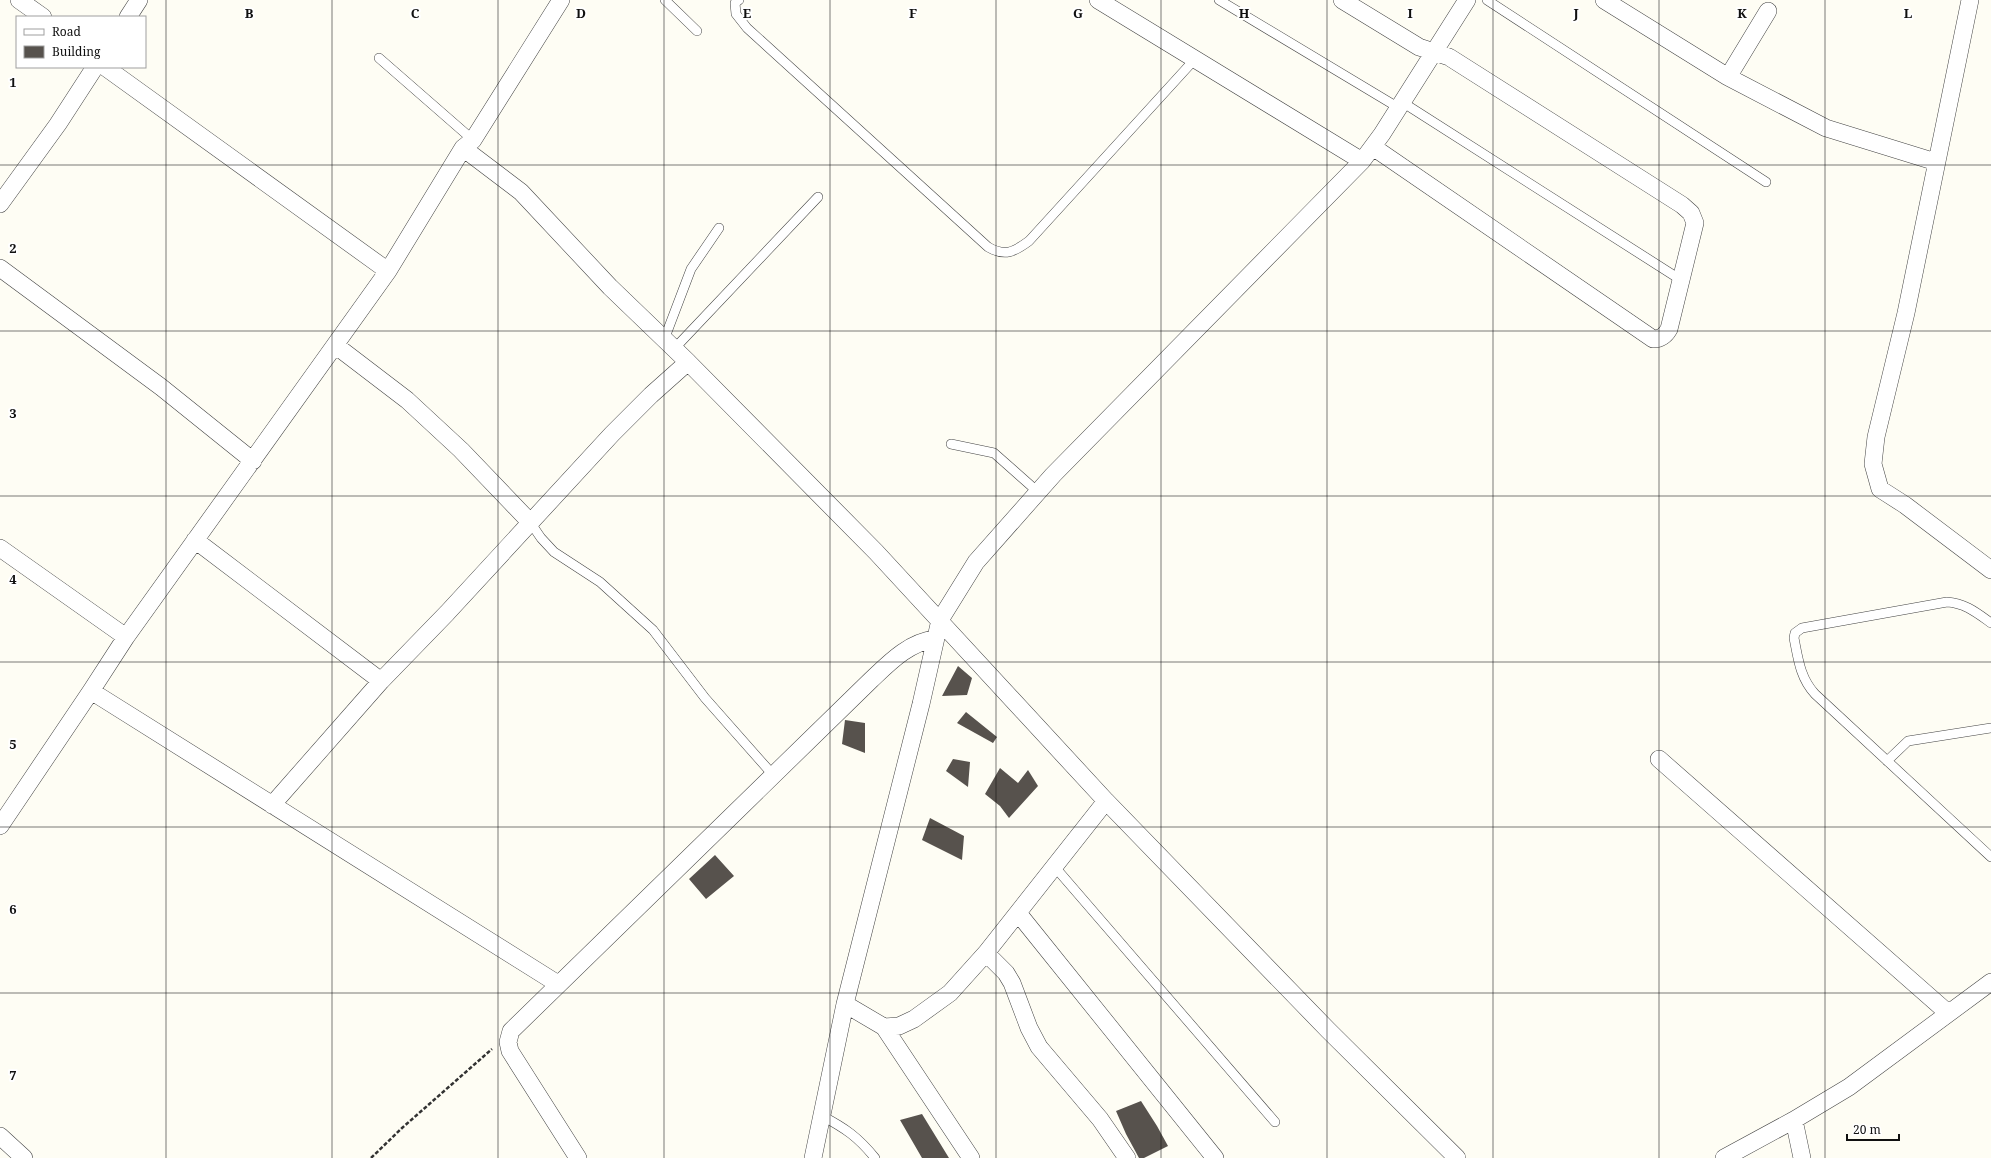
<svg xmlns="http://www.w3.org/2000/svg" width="1991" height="1158" viewBox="0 0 1991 1158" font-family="'Noto Serif',serif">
<rect width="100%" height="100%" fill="#fefdf4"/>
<path fill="#57524d" d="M 958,666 L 972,678 L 967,695 L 942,696 Z
M 966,712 L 997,737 L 993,743 L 957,723 Z
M 845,720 L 865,723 L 865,753 L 842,744 Z
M 953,759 L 970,762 L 968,787 L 946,771 Z
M 1000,768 L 1018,783 L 1028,770 L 1038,786 L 1009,818 L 1000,806 L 985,794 Z
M 930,818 L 964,836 L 962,860 L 922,840 Z
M 715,855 L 734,876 L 706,899 L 689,879 Z
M 1141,1101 L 1157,1126 L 1168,1146 L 1144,1158 L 1139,1158 L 1126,1134 L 1116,1111 Z
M 922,1114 L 949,1158 L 922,1158 L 900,1120 Z"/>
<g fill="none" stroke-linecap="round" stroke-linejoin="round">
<defs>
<path id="service" d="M 665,0 L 697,31
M 739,0 L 735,3 L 736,14 L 747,28 L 988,247 C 1005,257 1014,252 1029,241 L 1195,59
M 1219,0 L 1399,108
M 1487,0 L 1766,182
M 379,58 L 473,140
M 1402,102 L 1681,280
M 664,340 L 691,269 L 719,228
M 674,349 L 818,197
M 951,444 L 994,453 L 1038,492
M 530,522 L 541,538 L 554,552 L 600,582 L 653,630 L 705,698 L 774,776
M 1991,623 C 1977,613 1965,603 1947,602 L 1802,628 L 1795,633 L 1794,638 C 1798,658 1800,678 1815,694 L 1991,857
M 1887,761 L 1908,741 L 1991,728
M 1054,866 L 1275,1122
M 822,1116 C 845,1128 858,1137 875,1158"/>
<path id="minor" d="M 19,0 L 43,17
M 1098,0 L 1362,161
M 1342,0 L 1419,47 L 1449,57 L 1682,205 L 1691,213 L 1695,223 L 1669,329 C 1665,336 1661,339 1653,339 L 1373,147
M 1604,0 L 1728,77 L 1826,128 L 1936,162
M 1970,0 L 1906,313 L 1876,437 L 1873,464 L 1880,489 L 1905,505 L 1991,570
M 128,17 L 139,0
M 105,67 L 388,271
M 1728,77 L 1768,11
M 463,148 L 521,192 L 610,287 L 688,362 L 876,552 L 1106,801 L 1328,1030 L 1457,1158
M 0,204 L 58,124 L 95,67
M 0,268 L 161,387 L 253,461
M 335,345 L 407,400 L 461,450 L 530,522
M 195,540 L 381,681
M 0,548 L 126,637
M 91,691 L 558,984
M 1659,759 L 1948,1013
M 272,805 L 381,681 L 447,613 L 612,434 L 651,395 L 688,362
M 0,826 L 91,691 L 126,637 L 388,271 L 463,148 L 473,140 L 561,0
M 1018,913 L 1215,1158
M 986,953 L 1006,973 L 1012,983 L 1029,1028 L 1039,1047 L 1100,1119 L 1127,1158
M 845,1004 L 884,1027 L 971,1158
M 884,1027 L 899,1026 L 914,1019 L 950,993 L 986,953 L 1106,801
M 1794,1120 L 1802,1158
M 0,1136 L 24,1158
M 578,1158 L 510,1051 L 508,1042 L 511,1031 L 871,680 C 889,663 909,642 935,639
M 813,1158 L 845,1004 L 921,704 L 940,620 L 976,562 L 1053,475 L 1362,161 L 1382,134 L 1467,0
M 1724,1158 L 1794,1120 L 1849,1087 L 1991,982"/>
</defs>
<use href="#service" stroke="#434343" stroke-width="10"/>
<use href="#minor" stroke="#434343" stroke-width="18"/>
<path stroke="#323232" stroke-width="2.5" stroke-dasharray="4 2" stroke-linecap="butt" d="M 371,1158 L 402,1128 L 492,1049"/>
<use href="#service" stroke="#fff" stroke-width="9"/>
<use href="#minor" stroke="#fff" stroke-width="17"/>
</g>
<path fill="none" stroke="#101010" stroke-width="1" stroke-opacity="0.55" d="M 166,0 L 166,1158M 332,0 L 332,1158M 498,0 L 498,1158M 664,0 L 664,1158M 830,0 L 830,1158M 996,0 L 996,1158M 1161,0 L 1161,1158M 1327,0 L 1327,1158M 1493,0 L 1493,1158M 1659,0 L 1659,1158M 1825,0 L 1825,1158M 0,165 L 1991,165M 0,331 L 1991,331M 0,496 L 1991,496M 0,662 L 1991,662M 0,827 L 1991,827M 0,993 L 1991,993"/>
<g font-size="13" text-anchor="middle" font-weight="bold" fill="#101010" stroke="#fff" stroke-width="4" stroke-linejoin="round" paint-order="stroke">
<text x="249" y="18">B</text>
<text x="415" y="18">C</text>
<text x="581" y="18">D</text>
<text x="747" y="18">E</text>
<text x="913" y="18">F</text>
<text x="1078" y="18">G</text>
<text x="1244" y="18">H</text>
<text x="1410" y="18">I</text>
<text x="1576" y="18">J</text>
<text x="1742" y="18">K</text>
<text x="1908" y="18">L</text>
<text x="13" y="87">1</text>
<text x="13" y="253">2</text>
<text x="13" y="418">3</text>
<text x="13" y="584">4</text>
<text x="13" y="749">5</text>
<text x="13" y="914">6</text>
<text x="13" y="1080">7</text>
</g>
<rect x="16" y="16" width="130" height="52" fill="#ffffff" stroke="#9f9f9f"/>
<rect x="24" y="29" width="20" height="6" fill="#ffffff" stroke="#9f9f9f"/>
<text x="52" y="36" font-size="12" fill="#101010">Road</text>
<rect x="24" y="46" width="20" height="12" fill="#57524d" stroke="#9f9f9f"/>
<text x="52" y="56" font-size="12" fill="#101010">Building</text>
<path d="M1847 1134v6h52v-6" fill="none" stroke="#101010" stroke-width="2"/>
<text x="1853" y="1134" font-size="12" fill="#101010" stroke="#ffffff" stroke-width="3" paint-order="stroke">20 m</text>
</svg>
